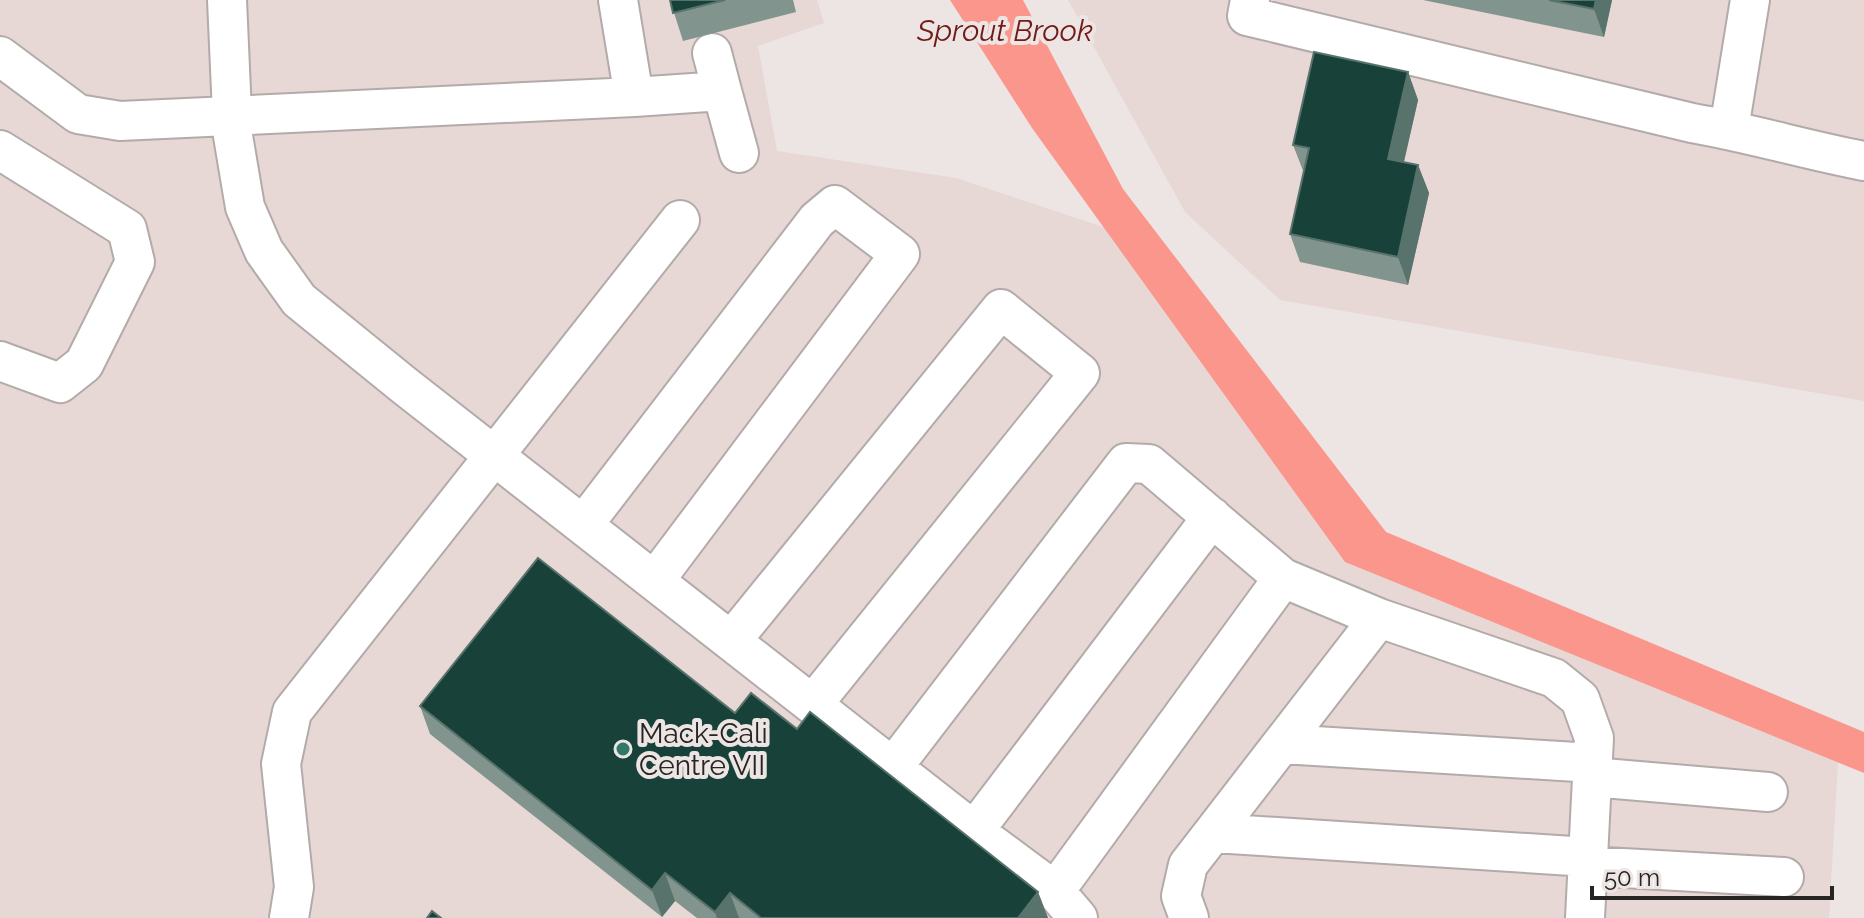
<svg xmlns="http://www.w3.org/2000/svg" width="1864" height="918" viewBox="0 0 1864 918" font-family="Raleway,sans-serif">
<rect width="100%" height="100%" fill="#ece5e4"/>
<path fill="#e7d7d5" d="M 0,0 L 817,0 L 824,23 L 758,46 L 777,151 L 956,178 L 1106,228 L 1345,562 L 1838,762 L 1829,918 L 0,918 Z
M 1068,0 L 1864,0 L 1864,401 L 1280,300 L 1185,212 Z"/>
<path fill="#fa968b" d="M 950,0 L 1023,0 L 1123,189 L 1386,532 L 1864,732 L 1864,773 L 1345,562 L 1032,128 Z"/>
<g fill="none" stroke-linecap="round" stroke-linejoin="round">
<defs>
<path id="minor" d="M 227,0 L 233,136 L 245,207 L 264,251 L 299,300 L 405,386 L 974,831 L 1055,891 L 1078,918
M 1250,0 L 1247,16 L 1692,123 C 1750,133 1806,150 1864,161
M 0,56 L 78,114 L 120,121 L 634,97 L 618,0
M 722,91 L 739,153
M 634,97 L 722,91 L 712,53
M 1729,129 L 1750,0
M 0,150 L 127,229 L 135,262 L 84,364 L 60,383 L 0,361
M 584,524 L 817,220 L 835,205 L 900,254 L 655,580
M 732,640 L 1001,309 L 1080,373 L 813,704
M 1282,744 L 1593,763
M 893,767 L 1126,463 L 1149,464 L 1283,578 L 1379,618 L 1554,678 L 1580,699 L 1594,738 L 1585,918
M 1592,777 L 1768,792
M 974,831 L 1212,517
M 1214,833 L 1588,857
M 1587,866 L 1784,877
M 1055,891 L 1283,578
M 289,918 L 294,887 L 281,764 L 292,712 L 680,220
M 1189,918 L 1181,896 L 1188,865 L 1379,618"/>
</defs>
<use href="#minor" stroke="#b2abaa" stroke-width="42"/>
<use href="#minor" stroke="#fff" stroke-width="38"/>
</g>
<path fill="#82948e" d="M 670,0 L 793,0 L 796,12 L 683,41 Z
M 1423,0 L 1612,0 L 1604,37 Z
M 1408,72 L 1418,100 L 1404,162 L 1418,165 L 1429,193 L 1408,285 L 1300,262 L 1290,234 L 1304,173 L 1293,145 Z
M 420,706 L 735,713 L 1038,892 L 1048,918 L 697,918 L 675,901 L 662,917 L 430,734 Z"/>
<path fill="#58736c" d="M 1596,0 L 1612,0 L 1604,37 L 1594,9 Z
M 1408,72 L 1418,100 L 1398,187 L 1388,159 Z
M 1418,165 L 1429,193 L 1408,285 L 1398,257 Z
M 665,873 L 675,901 L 662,917 L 652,890 Z
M 1038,892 L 1048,918 L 1018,918 Z
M 730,893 L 739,918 L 717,918 L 715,912 Z"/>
<path fill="#184239" stroke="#58736c" stroke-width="2" d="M 670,0 L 725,0 L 673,13 Z
M 1549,0 L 1596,0 L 1594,9 Z
M 1314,52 L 1408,72 L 1388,159 L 1418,165 L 1398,257 L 1290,234 L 1309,148 L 1293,145 Z
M 538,558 L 735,713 L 751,693 L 797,729 L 810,712 L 1038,892 L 1018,918 L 761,918 L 730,893 L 715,912 L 665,873 L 652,890 L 420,706 Z
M 432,911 L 441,918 L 427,918 Z"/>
<circle fill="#337769" stroke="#ece5e4" stroke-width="3" cx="623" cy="749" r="8"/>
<g text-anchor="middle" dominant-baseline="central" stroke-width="8" stroke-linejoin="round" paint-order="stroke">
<g font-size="28" fill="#272524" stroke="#ece5e4" text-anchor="start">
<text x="639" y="733">Mack-Cali<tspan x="639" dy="32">Centre VII</tspan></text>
</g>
<g font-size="30" font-style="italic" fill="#711a17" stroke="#ece5e4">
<text x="1005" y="30">Sprout Brook</text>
</g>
</g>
<path d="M1592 886v12h240v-12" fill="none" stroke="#272524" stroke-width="4"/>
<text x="1604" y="886" font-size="24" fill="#272524" stroke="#ece5e4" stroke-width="6" paint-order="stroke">50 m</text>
</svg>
